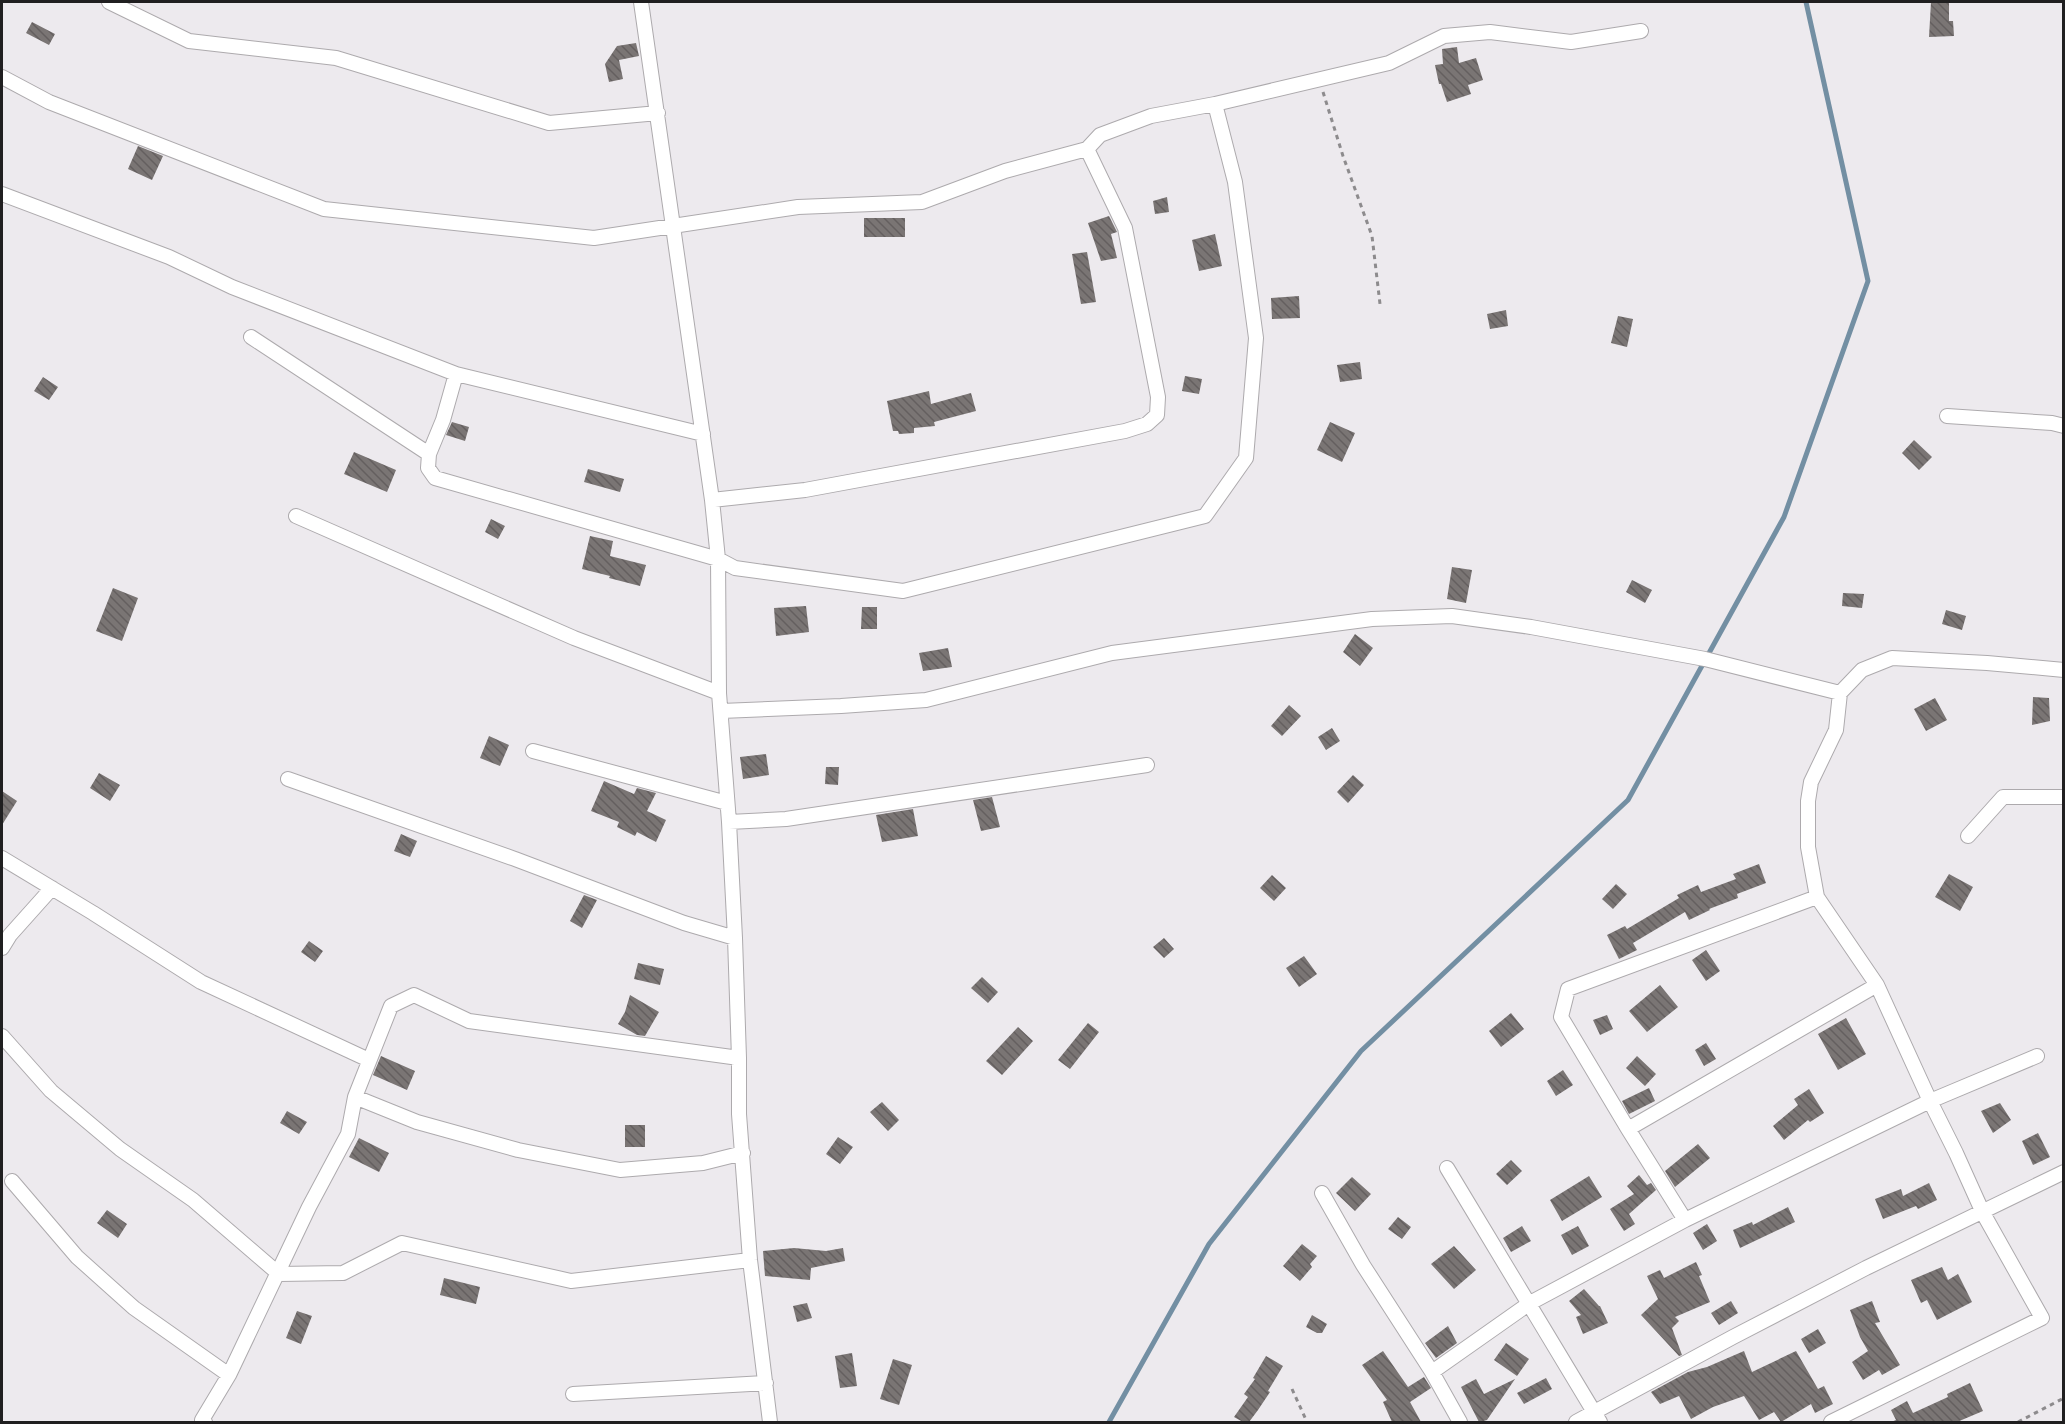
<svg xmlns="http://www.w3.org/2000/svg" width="2065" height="1424" viewBox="0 0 2065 1424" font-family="Merriweather,serif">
<defs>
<pattern id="building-back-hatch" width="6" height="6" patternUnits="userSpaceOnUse" patternTransform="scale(1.5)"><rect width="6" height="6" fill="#7a7574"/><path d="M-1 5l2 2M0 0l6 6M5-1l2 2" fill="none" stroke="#645f5f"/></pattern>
</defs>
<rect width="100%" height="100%" fill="#edeaee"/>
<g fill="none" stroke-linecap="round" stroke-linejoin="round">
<path stroke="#738fa3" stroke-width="5" d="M 1109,1422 L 1209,1244 L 1361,1051 L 1628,800 L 1784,517 L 1868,281 L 1806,2"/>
</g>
<path fill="url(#building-back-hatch)" d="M 1931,2 L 1949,2 L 1949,21 L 1953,21 L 1954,36 L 1929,37 Z
M 32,22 L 55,34 L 49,45 L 26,33 Z
M 636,43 L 639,56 L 619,60 L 623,79 L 609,82 L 605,64 L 617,46 Z
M 1457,47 L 1459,63 L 1476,58 L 1483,80 L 1468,85 L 1471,94 L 1447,102 L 1441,84 L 1439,84 L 1435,65 L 1443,64 L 1442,49 Z
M 138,146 L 163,156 L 152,180 L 128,169 Z
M 1167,197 L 1169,212 L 1155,214 L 1153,201 Z
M 1109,216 L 1117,232 L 1111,234 L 1117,258 L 1101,261 L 1088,223 Z
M 864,218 L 905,218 L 905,237 L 864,237 Z
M 1215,234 L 1222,266 L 1199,271 L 1192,240 Z
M 1087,252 L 1096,302 L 1081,304 L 1072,254 Z
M 1299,296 L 1300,318 L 1272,319 L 1271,298 Z
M 1506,310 L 1508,326 L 1490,329 L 1487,314 Z
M 1618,316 L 1633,319 L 1627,347 L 1611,343 Z
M 1360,362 L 1362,379 L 1340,382 L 1337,365 Z
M 1185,376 L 1202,379 L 1199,394 L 1182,391 Z
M 43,377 L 58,387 L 49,400 L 34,391 Z
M 929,391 L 931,404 L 971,393 L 976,411 L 934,422 L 935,426 L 914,428 L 914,433 L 899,434 L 898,431 L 893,431 L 887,401 Z
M 452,422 L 469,427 L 465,441 L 446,435 Z
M 1330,422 L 1355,433 L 1342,462 L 1317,450 Z
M 1914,440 L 1932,457 L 1919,470 L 1902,453 Z
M 354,452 L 396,470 L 387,492 L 344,474 Z
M 588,469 L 624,479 L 620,492 L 584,482 Z
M 491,519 L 505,526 L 498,539 L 485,532 Z
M 590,536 L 613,541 L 610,556 L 646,565 L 640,586 L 609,578 L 610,576 L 582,569 Z
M 1452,567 L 1472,570 L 1466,603 L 1447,599 Z
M 1632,580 L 1652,590 L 1645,603 L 1626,592 Z
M 113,588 L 138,598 L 122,641 L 96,631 Z
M 1843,593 L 1864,594 L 1862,608 L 1842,606 Z
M 806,606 L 809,632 L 776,636 L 774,608 Z
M 862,607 L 877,607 L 877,629 L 861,629 Z
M 1946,610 L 1966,616 L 1962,630 L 1942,624 Z
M 1355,634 L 1373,648 L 1360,666 L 1343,652 Z
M 948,648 L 952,667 L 923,671 L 919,653 Z
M 2033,697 L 2049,698 L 2050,721 L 2032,725 Z
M 1935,698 L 1947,720 L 1926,731 L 1914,709 Z
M 1289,705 L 1301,716 L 1282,736 L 1271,726 Z
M 1332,728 L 1340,741 L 1326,750 L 1318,737 Z
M 489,736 L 509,745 L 500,766 L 480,758 Z
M 766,754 L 769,775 L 743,779 L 740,757 Z
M 826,767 L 839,767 L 838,785 L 825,784 Z
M 99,773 L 120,785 L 110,801 L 90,788 Z
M 1353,775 L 1364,785 L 1348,803 L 1337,792 Z
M 604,781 L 634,794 L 637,788 L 656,793 L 647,811 L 666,820 L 656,842 L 637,832 L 635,836 L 617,827 L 619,822 L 591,811 Z
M 2,791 L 17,801 L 2,825 Z
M 992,797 L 1000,827 L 981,831 L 973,800 Z
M 913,809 L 918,836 L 882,842 L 876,815 Z
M 401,834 L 417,841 L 410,857 L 394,851 Z
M 1759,864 L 1766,883 L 1737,894 L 1738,898 L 1709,909 L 1710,910 L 1689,920 L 1685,912 L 1633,943 L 1637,950 L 1619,959 L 1607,935 L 1625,926 L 1627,929 L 1679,898 L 1677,895 L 1698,885 L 1701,892 L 1736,879 L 1733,874 Z
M 1949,874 L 1973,887 L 1960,911 L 1935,897 Z
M 1272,875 L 1286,888 L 1274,901 L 1260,888 Z
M 1616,884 L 1627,894 L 1613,909 L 1602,899 Z
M 584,895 L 597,900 L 582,928 L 570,921 Z
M 1164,938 L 1174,949 L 1164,958 L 1153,947 Z
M 309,941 L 323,951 L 315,962 L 301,952 Z
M 1706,950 L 1720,971 L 1706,981 L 1692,960 Z
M 1304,956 L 1317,974 L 1299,987 L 1286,968 Z
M 638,963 L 664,969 L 660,985 L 634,979 Z
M 982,977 L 998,992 L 988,1003 L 971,988 Z
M 1660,985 L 1678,1007 L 1647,1032 L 1629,1011 Z
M 630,995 L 659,1012 L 645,1036 L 637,1035 L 618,1024 L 625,1012 Z
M 1511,1013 L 1524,1029 L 1501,1047 L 1489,1031 Z
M 1607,1015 L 1613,1029 L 1600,1035 L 1593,1020 Z
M 1846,1018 L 1866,1054 L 1838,1070 L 1818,1034 Z
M 1088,1023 L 1099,1032 L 1070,1069 L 1058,1060 Z
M 1018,1027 L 1033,1041 L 1002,1075 L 986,1061 Z
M 1706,1043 L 1716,1059 L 1704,1066 L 1695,1050 Z
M 381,1056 L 415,1071 L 407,1090 L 373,1075 Z
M 1637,1056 L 1656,1074 L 1645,1086 L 1626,1068 Z
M 1563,1070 L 1573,1085 L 1556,1096 L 1547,1081 Z
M 1649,1088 L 1655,1101 L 1629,1114 L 1622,1101 Z
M 1809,1089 L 1824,1113 L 1810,1122 L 1808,1120 L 1784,1140 L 1773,1126 L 1798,1105 L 1794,1099 Z
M 882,1102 L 899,1120 L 888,1131 L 870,1112 Z
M 2000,1103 L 2011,1120 L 1993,1133 L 1981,1111 Z
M 287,1111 L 307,1122 L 299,1134 L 280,1123 Z
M 625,1125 L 645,1125 L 645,1147 L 625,1147 Z
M 2038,1133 L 2050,1157 L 2033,1165 L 2022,1141 Z
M 838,1137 L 853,1147 L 840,1164 L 826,1154 Z
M 359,1138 L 389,1153 L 379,1172 L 349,1157 Z
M 1698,1144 L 1710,1158 L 1675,1187 L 1665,1171 Z
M 1511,1160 L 1522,1171 L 1507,1185 L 1496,1174 Z
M 1639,1175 L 1647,1185 L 1651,1183 L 1656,1190 L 1629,1214 L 1635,1224 L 1624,1231 L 1610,1209 L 1634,1194 L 1627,1186 Z
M 1589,1176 L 1602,1197 L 1562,1221 L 1550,1200 Z
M 1352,1177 L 1371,1194 L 1355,1211 L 1336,1193 Z
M 1929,1183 L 1937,1200 L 1918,1209 L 1916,1206 L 1883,1219 L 1875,1199 L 1901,1189 L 1903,1196 Z
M 1788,1207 L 1795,1222 L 1740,1248 L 1733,1230 L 1752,1222 L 1753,1225 Z
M 107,1210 L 127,1224 L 118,1238 L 97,1223 Z
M 1398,1217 L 1411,1227 L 1402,1239 L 1388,1229 Z
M 1707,1224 L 1717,1241 L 1703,1250 L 1693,1233 Z
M 1522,1226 L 1531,1241 L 1511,1252 L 1503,1238 Z
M 1578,1226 L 1589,1246 L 1572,1255 L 1561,1235 Z
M 1302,1244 L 1317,1256 L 1310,1264 L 1312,1267 L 1300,1281 L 1283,1266 Z
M 1454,1246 L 1476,1270 L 1454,1289 L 1431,1264 Z
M 794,1248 L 826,1251 L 843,1248 L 845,1261 L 811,1268 L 810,1280 L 765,1276 L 763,1251 Z
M 1696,1262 L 1702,1275 L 1699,1276 L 1710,1302 L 1675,1317 L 1679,1321 L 1672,1328 L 1682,1355 L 1679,1356 L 1641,1315 L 1658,1299 L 1647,1276 L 1660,1270 L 1664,1278 Z
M 1942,1267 L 1948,1280 L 1958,1274 L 1972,1302 L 1937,1320 L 1927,1300 L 1921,1303 L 1911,1280 Z
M 444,1278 L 480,1287 L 476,1304 L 440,1295 Z
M 1584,1289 L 1599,1306 L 1600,1306 L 1608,1323 L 1583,1334 L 1576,1317 L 1581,1315 L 1569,1301 Z
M 1731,1301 L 1738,1313 L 1719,1325 L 1711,1313 Z
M 1872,1301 L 1880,1322 L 1875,1323 L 1900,1365 L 1882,1375 L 1879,1370 L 1863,1380 L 1852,1362 L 1868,1351 L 1860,1337 L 1850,1310 Z
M 807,1303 L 812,1318 L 797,1322 L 793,1306 Z
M 297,1311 L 312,1316 L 301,1344 L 286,1338 Z
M 1312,1315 L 1327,1324 L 1322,1333 L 1317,1333 L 1306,1327 Z
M 1448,1326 L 1457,1343 L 1436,1358 L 1425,1343 Z
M 1818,1329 L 1826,1343 L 1809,1353 L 1801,1339 Z
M 1506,1343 L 1529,1359 L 1517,1376 L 1494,1360 Z
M 1383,1351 L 1408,1387 L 1424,1377 L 1431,1388 L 1410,1402 L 1421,1422 L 1392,1422 L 1383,1402 L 1387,1400 L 1362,1365 Z
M 1744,1351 L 1752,1372 L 1796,1351 L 1818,1389 L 1824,1386 L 1833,1404 L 1815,1413 L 1811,1404 L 1781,1422 L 1774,1412 L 1759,1420 L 1744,1396 L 1713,1407 L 1691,1419 L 1679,1396 L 1660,1404 L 1651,1392 L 1688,1372 L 1707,1367 Z
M 852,1353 L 857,1386 L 840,1388 L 835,1356 Z
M 1266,1356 L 1283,1366 L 1268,1391 L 1270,1392 L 1258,1410 L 1249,1422 L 1243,1422 L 1234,1417 L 1248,1397 L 1244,1394 L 1255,1379 L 1253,1378 Z
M 893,1359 L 912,1365 L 899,1405 L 880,1399 Z
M 1546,1378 L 1552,1389 L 1524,1404 L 1517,1393 Z
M 1476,1379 L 1484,1394 L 1515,1379 L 1487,1420 L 1480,1422 L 1479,1422 L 1461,1387 Z
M 1970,1383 L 1983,1411 L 1957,1422 L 1891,1422 L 1896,1420 L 1891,1410 L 1907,1401 L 1913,1413 L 1948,1397 L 1947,1394 Z"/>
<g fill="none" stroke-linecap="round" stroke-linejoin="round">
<defs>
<path id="street" d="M 109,2 L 189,41 L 336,58 L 549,123 L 658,113
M 641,2 L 712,500 L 718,559 L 719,693 L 729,822 L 735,938 L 739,1058 L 739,1114 L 750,1260 L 770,1422
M 2,77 L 49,102 L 324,209 L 594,238 L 798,207 L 922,202 L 1005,171 L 1087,149 L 1100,135 L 1151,116 L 1215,104 L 1389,63 L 1444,36 L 1490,32 L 1571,42 L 1641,31
M 2,194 L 169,257 L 232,287 L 456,374 L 703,434
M 251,337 L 429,454
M 456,374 L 443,420 L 429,454 L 428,468 L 435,478 L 718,559 L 735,568 L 903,591 L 1205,516 L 1246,458 L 1256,338 L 1235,182 L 1215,104
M 1947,416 L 2052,423 L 2064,426
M 712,500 L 805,490 L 1125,431 L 1147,424 L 1157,415 L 1158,397 L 1125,228 L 1087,149
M 296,516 L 574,638 L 719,693
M 721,711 L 841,706 L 926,700 L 1112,653 L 1372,619 L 1452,616 L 1531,627 L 1705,659 L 1840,693
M 533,751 L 727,803
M 288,779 L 515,859 L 684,923 L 735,938
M 729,822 L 786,819 L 1147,765
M 1968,836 L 2003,797 L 2064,797
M 2,858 L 93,913 L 201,982 L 369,1060
M 2,948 L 10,935 L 52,888
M 2,1036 L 51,1091 L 120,1149 L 193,1200 L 279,1274 L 343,1273 L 402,1243 L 571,1281 L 750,1260
M 355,1097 L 417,1122 L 518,1150 L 620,1170 L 703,1163 L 743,1153
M 1628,1129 L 1877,985
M 1447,1168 L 1600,1422
M 12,1181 L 77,1257 L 134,1308 L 229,1375
M 1322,1193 L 1363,1265 L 1432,1372 L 1460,1422
M 1685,1220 L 1628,1129 L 1561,1017 L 1568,989 L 1817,897
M 1432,1372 L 1530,1303 L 1685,1220 L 1930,1101 L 2037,1056
M 573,1394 L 766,1383
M 205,1422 L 202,1420 L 229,1375 L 309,1207 L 348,1134 L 355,1097 L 391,1006 L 414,995 L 469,1021 L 739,1058
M 1576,1422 L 1733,1337 L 1866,1268 L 2064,1172
M 1831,1422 L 2042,1318 L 1983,1213 L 1956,1153 L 1930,1101 L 1877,985 L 1817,897 L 1808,847 L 1808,801 L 1811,782 L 1836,730 L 1840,693 L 1862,670 L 1892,658 L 1987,663 L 2064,670"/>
</defs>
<use href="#street" stroke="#adaaad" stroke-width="16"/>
<path stroke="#8d8b8d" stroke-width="3" stroke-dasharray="4.5 4.5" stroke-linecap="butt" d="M 1323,92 L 1343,156 L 1372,236 L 1380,304
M 1292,1389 L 1307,1422
M 2018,1422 L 2064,1398"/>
<use href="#street" stroke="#fff" stroke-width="14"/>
</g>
<rect width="2065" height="1424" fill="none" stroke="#201f20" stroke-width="6"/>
</svg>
